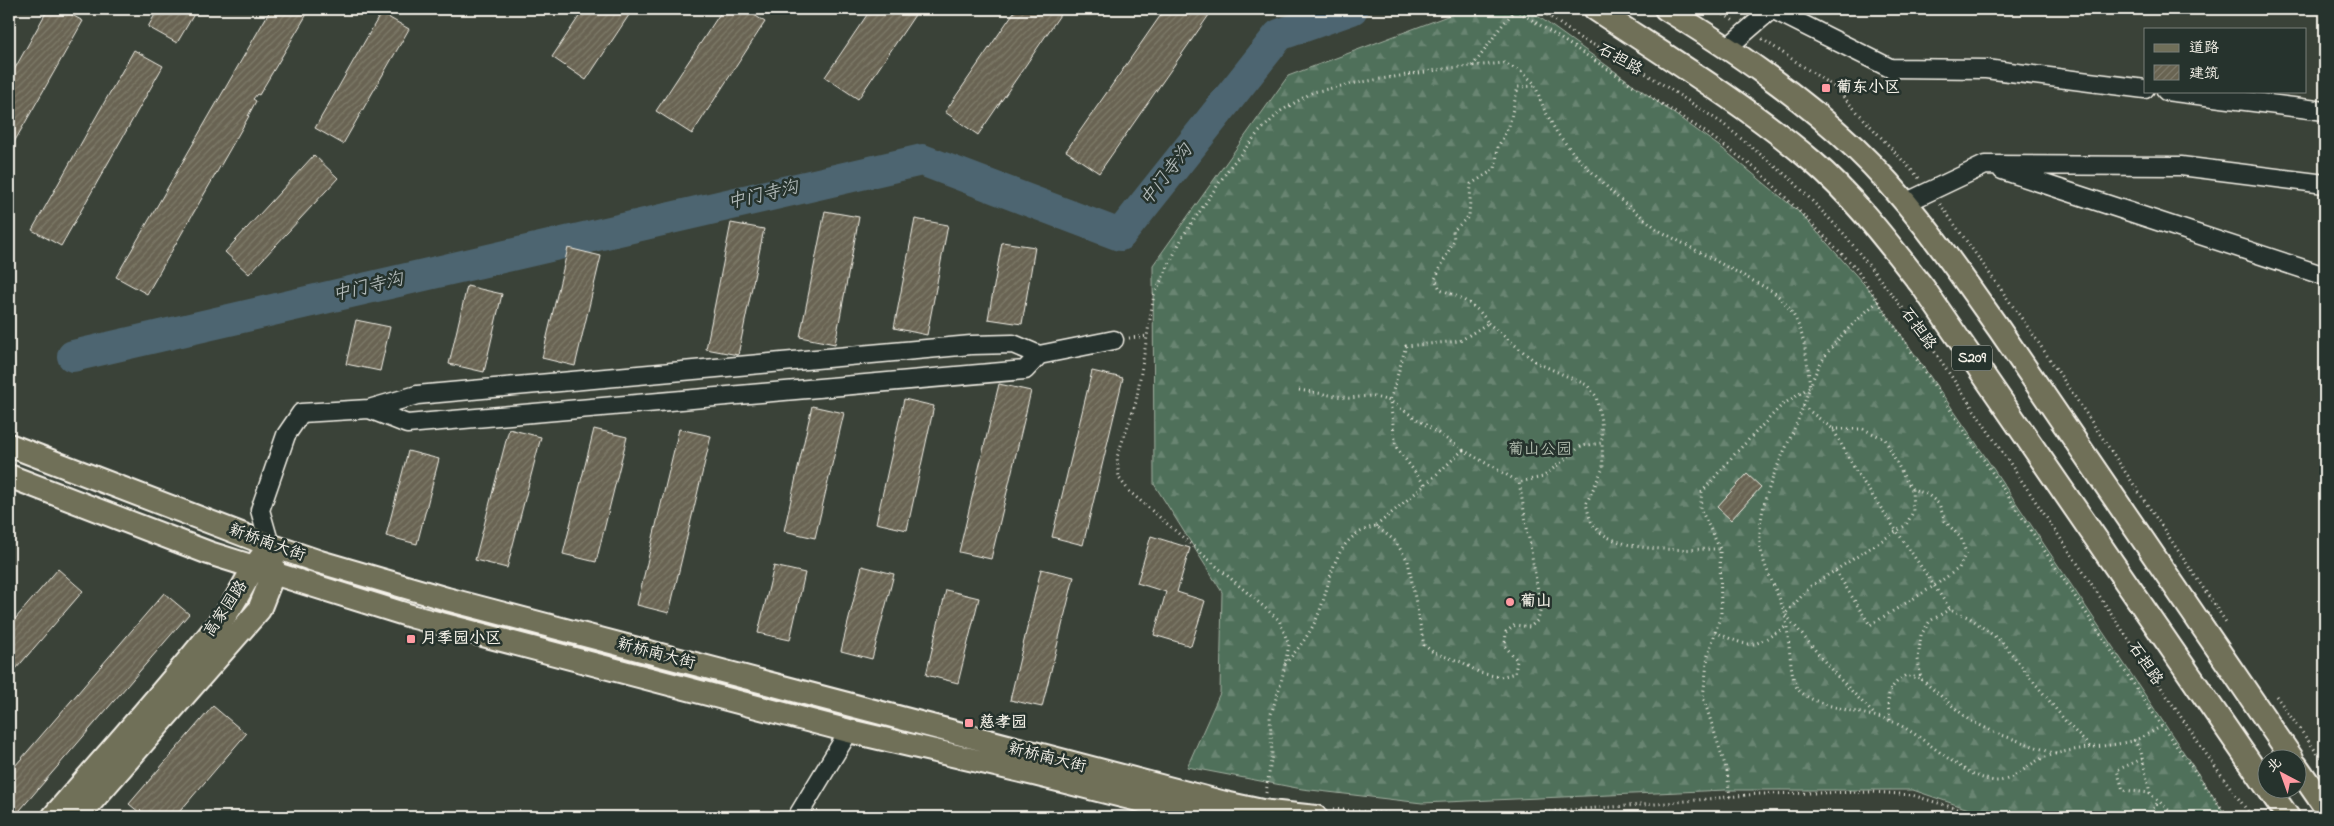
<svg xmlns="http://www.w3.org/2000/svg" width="2334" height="826" viewBox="0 0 2334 826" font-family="'Indie Flower','LXGW WenKai TC',sans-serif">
<defs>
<pattern id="forest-firs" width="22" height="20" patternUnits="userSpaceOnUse" patternTransform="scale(1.25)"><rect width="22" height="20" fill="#4f705a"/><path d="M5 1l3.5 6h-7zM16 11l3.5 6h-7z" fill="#698572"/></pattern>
<pattern id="building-hatch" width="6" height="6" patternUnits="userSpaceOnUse" patternTransform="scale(1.25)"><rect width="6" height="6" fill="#696452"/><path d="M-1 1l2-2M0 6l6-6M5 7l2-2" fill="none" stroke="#7f7b6b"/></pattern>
</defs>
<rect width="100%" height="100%" fill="#3a4238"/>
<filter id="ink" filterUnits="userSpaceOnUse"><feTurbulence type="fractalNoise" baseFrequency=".02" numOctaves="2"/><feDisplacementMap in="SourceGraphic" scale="10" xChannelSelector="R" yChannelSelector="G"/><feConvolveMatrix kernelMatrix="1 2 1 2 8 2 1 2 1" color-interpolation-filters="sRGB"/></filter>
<g filter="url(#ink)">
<path fill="url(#forest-firs)" stroke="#a2b0a1" d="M 1466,9 L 1528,9 L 1723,149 L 1799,212 L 1872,293 L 1972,437 L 2227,817 L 1992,817 L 1913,790 L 1726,790 L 1422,803 L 1302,789 L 1187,767 L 1220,693 L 1222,592 L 1154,484 L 1153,265 L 1288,76 Z"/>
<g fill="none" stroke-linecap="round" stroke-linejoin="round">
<path stroke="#4d6571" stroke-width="32" d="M 73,356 L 922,160 L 1120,235 L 1279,35 L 1352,9"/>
</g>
<path fill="url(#building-hatch)" stroke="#f4f1e8" d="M 48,9 L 61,9 L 83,21 L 9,151 L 9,79 Z
M 158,9 L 197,9 L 177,43 L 148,27 Z
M 271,9 L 310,9 L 259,95 L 257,94 L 253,99 L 256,101 L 248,116 L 249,116 L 147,294 L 116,277 Z
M 584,9 L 633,9 L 586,80 L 552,57 Z
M 723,9 L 745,9 L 765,22 L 692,134 L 656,111 Z
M 871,9 L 919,9 L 858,99 L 825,77 Z
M 1016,9 L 1064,9 L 978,135 L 945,112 Z
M 1165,9 L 1200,9 L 1209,15 L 1099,173 L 1066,151 Z
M 381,13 L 409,29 L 343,144 L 315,128 Z
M 134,50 L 163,66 L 61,246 L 32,230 Z
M 314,155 L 338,178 L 249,274 L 225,252 Z
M 825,211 L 859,217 L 835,344 L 800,337 Z
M 915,219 L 948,225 L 927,335 L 894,328 Z
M 731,223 L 764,229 L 738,355 L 706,349 Z
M 1002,242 L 1035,247 L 1022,324 L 988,319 Z
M 568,248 L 601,256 L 575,366 L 542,358 Z
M 467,286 L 502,294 L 484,372 L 449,364 Z
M 356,320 L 390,327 L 380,371 L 346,364 Z
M 1092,371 L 1123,378 L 1083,545 L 1052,537 Z
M 999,384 L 1031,391 L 991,559 L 959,552 Z
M 904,399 L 934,406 L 907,530 L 876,523 Z
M 812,406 L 844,413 L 815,538 L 784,531 Z
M 509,429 L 541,437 L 507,568 L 475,560 Z
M 594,429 L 627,437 L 596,562 L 563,554 Z
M 679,429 L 711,436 L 669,613 L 637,605 Z
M 408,451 L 439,459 L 417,544 L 386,536 Z
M 1747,474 L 1761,487 L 1731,520 L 1717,507 Z
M 1151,536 L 1190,548 L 1177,592 L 1205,601 L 1191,646 L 1154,635 L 1166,592 L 1137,583 Z
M 774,566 L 805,573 L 790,640 L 758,633 Z
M 862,566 L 894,574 L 872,659 L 841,651 Z
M 58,569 L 83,591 L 9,677 L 9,626 Z
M 1041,569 L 1074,577 L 1042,707 L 1010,700 Z
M 946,590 L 979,598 L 958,683 L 926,675 Z
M 164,593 L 189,614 L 14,817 L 9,817 L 9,773 Z
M 213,706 L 246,734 L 175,817 L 145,817 L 129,804 Z"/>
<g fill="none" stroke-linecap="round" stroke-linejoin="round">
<defs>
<path id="minor" d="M 1772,9 L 1890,68 L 1986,69 L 2145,89
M 1728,47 L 1772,9
M 2166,91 L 2325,111
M 2002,170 L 2325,276
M 1905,203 L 1985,165 L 2181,166 L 2325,184
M 369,409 L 407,424 L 1025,370 L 1039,355
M 270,545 L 260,510 L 286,435 L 301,413 L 369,409 L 417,395 L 971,345 L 1013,344 L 1039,355 L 1114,340
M 797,817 L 849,731"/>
<path id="major" d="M 1595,9 C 1669,58 1745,104 1813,162 C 1855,198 1889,244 1923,287 L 2266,786
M 1666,9 C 1733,50 1798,94 1855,148 C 1911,201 1955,267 1999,329 L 2292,758
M 9,445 L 270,545 L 320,562 L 447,599 L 1225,803 L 1262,811 L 1316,817
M 9,476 L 209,553 L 414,617 L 849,731 L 1034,774 L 1206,817
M 2296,765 L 2325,807
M 2268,788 L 2288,817
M 53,817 C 111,750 171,684 226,614 C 240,595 248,574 262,556
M 78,817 L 259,610 L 274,572 L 272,559"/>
</defs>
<use href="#minor" stroke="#f4f1e8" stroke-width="21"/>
<use href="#major" stroke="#f4f1e8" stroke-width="26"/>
<path stroke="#f4f1e8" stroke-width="3" stroke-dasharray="1 4" stroke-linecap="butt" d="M 1515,9 L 1705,132 L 1759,171 L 1855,267 L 2159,722 L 2228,817
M 1539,9 L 1581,39 L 1622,58 L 1722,123 L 1793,181 L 1844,234 L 1920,330 L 2204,751 L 2252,817
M 1715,9 L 1734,21
M 1762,39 L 1834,87 L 1919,178
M 1472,66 C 1489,47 1497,28 1516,10
M 1940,204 L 2032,333 L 2226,622
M 1878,301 C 1859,318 1840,335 1826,355 C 1812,374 1807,398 1798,420 C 1782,459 1758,498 1760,542 C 1762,569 1779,590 1785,616 C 1789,633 1790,675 1796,686 C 1806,707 1868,712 1891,721 C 1924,734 1961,777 1995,781 C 2013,782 2026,765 2043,758 C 2071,747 2103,748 2132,741 C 2142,738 2153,731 2162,726
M 1488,323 L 1537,363 L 1587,385 L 1596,396 L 1601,421 L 1602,443
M 1129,338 L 1148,336
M 1299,390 L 1349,398 L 1371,396 L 1390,401 L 1463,450 L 1425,485
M 1803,406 L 1833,429 L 1857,473 L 1950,609 L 1970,618 L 2002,642 L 2067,723 L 2090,747
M 1833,429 L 1863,429 L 1885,439 L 1905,479 L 1912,489 L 1927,494 L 1939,504 L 1945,521 L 1961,538 L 1966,553 L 1959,568 L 1934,586 L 1870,625 L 1835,570
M 1463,450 L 1519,482
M 1376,526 L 1425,485 L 1396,447 L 1390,401 L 1406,346 L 1460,341 L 1488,323 C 1478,305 1459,297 1440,289 L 1435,279 L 1454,240 L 1453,231 L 1469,216 L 1471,184 L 1495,169 L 1498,147 L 1509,126 L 1518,87 L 1535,86
M 1950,609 L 1930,621 L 1921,635 L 1918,659 L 1921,679 L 1969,720 L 1996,733 L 2056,754
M 1715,632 C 1756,650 1750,648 1787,626
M 1285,664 C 1299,648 1311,633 1319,613 C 1333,576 1332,537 1376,526 L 1395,541 L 1408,561 L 1424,645 L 1434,653 L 1462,662 L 1480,673 L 1500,677 L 1515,673 L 1517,660 L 1505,646 L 1506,632 L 1515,625 L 1530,627 L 1538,620 L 1541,608 L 1519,482 L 1543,477 L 1581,446 L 1602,443 L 1603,468 L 1586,504 C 1588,510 1589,520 1594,526 C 1618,555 1685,549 1720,549
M 2276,696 L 2325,764
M 1873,713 L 1835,674 L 1785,614 L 1811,586 L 1906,525 L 1913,512 L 1912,489
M 1890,720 C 1887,697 1885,689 1906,675 L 1921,679
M 2134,740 L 2141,752 L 2150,793 L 2176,817
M 2142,759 L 2117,770 L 2123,790 L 2150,793
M 1266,793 L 1272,754 L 1270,717 L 1281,683 L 1289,645 L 1279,620 L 1129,491 L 1119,478 L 1117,457 L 1136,402 L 1154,295 L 1183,236 L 1230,167 L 1258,133 L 1281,111 L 1313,92 L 1356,83 L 1450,68 L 1504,63 L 1522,72 L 1534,83 L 1544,109 L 1557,133 L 1575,155 L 1619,199 L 1660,231 L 1772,291 C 1804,315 1806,350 1810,387 L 1782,405 L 1732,457 L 1702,492 L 1700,508 L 1720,549 L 1721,614 L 1708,655 L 1703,697 L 1727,771 L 1730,797
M 1333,809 L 1412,816 L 1462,817
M 1465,817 L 1656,804 L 1758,794 L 1873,792 L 1912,795 L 1984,817
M 2148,817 L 2158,802"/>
<use href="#minor" stroke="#26332d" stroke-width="18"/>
<use href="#major" stroke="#706f59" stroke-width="22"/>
</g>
</g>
<g fill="#ff9aa2" stroke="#26332d" stroke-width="2">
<rect x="1821" y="83" width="10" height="10" rx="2.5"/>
<circle cx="1510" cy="602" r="5"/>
<rect x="406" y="634" width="10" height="10" rx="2.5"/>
<rect x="964" y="718" width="10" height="10" rx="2.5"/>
</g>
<g text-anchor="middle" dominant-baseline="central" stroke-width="5" stroke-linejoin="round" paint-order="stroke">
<rect fill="#26332d" stroke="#b6b8b0" stroke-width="1" x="1952" y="345.5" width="40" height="25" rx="4"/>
<g font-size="15" font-weight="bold" fill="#f4f1e8">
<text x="1972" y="358">S209</text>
</g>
<g font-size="16" fill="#f4f1e8" stroke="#26332d">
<text transform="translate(1620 60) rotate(29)">石担路</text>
<text transform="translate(1918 329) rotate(54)">石担路</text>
<text transform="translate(267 543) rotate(20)">新桥南大街</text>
<text transform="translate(226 609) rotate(-56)">高家园路</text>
<text transform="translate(656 654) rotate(15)">新桥南大街</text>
<text transform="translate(2145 664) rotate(56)">石担路</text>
<text transform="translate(1047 758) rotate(14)">新桥南大街</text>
</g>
<g font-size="16" font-weight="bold" fill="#f4f1e8" stroke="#26332d" text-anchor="start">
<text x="1836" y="88">葡东小区</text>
<text x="1520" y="602">葡山</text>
<text x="421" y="639">月季园小区</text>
<text x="979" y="723">慈孝园</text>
</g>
<g font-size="16" fill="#b2bdaf" stroke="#26332d">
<text x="1540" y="450">葡山公园</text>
</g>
<g font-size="18" font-style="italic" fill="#b1b9b8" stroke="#26332d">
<text transform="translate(1167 176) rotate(-52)">中门寺沟</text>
<text transform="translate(763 196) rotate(-13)">中门寺沟</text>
<text transform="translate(368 288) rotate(-13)">中门寺沟</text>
</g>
</g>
<rect width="2334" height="826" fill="none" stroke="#26332d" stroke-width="30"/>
<rect x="15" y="15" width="2304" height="796" fill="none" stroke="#f4f1e8" stroke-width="2" filter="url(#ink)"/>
<rect x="2144" y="28" width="162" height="65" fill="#26332d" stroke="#787f78"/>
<rect x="2154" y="44" width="25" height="8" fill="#706f59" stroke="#787f78"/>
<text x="2189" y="52" font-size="15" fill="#f4f1e8">道路</text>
<rect x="2154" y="65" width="25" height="15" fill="url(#building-hatch)" stroke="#787f78"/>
<text x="2189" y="78" font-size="15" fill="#f4f1e8">建筑</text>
<g transform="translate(2282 774) rotate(319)"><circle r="24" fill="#26332d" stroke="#787f78"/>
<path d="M0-4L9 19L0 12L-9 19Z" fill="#ff9aa2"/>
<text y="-8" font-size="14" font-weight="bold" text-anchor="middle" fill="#f4f1e8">北</text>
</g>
</svg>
